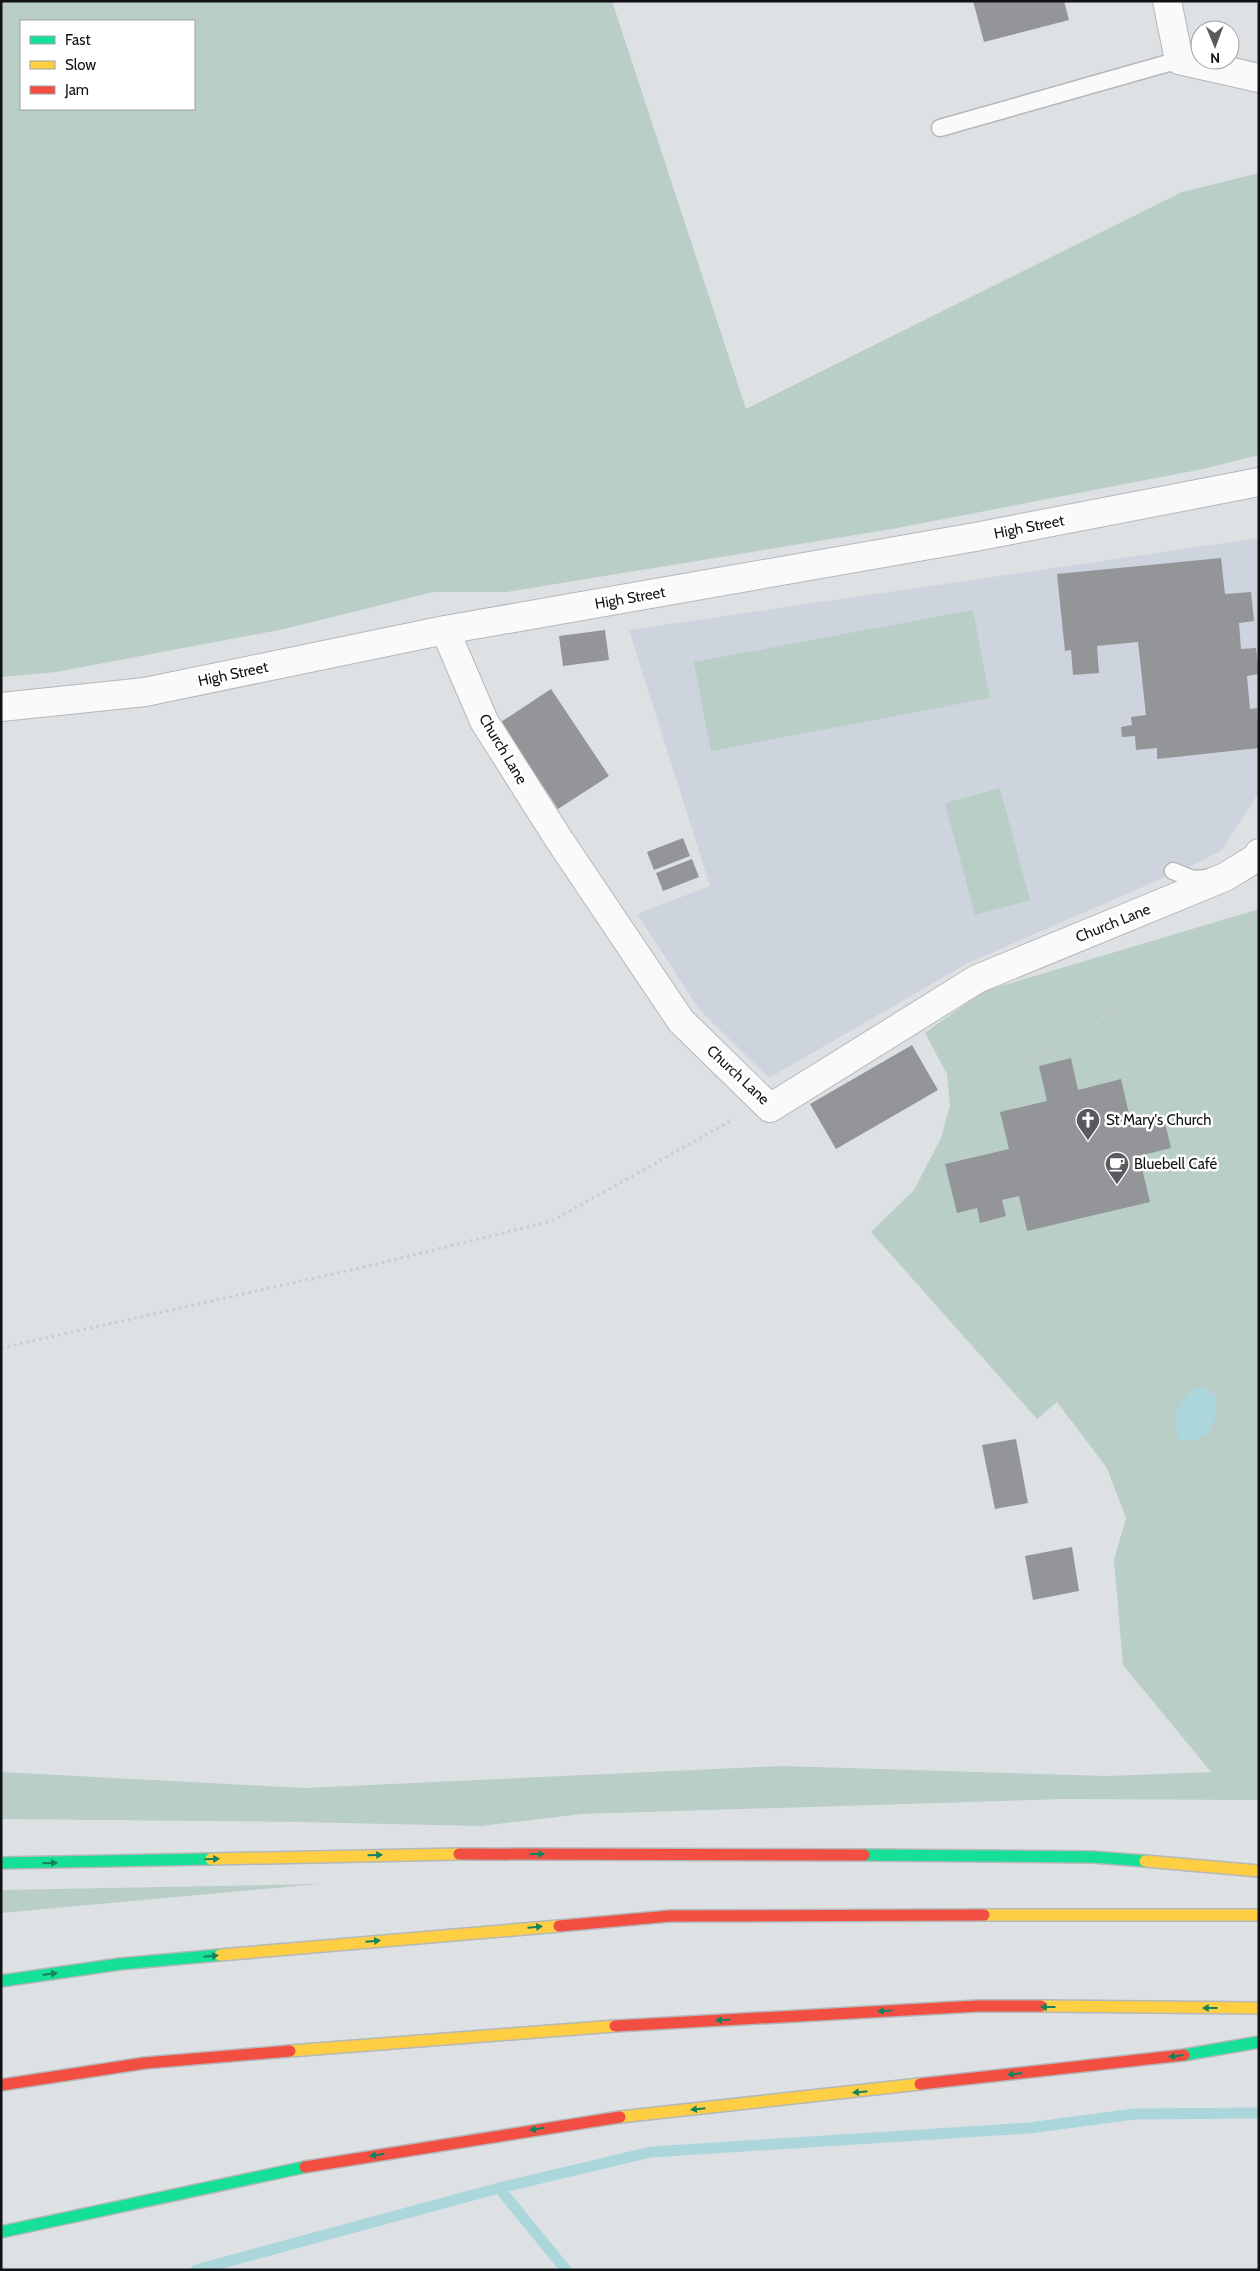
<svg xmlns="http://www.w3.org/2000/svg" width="1260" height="2271" viewBox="0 0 1260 2271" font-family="Cabin,sans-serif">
<rect width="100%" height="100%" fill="#dee1e4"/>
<path fill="#ced4dd" d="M 1259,538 L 1259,792 L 1222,850 L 1202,861 L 968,963 L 769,1078 L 699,1009 L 637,914 L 710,886 L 629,630 Z"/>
<path fill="#b9cec6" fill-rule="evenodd" d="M 1,1 L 612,1 L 746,409 L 1182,192 L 1259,173 L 1259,455 L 1203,469 L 892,529 L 507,592 L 433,592 L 284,629 L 56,672 L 1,677 ZM 194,21 L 194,109 L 21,109 L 21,21 Z
M 973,610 L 990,698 L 711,751 L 694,662 Z
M 1000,788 L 1030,900 L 975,915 L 945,803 Z
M 1256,910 L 1259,911 L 1259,1800 L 1062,1799 L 582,1814 L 481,1826 L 299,1822 L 1,1819 L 1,1772 L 305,1788 L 781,1766 L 1108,1776 L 1211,1772 L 1123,1665 L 1114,1560 L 1126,1518 L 1107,1468 L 1057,1402 L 1037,1419 L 871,1232 L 914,1190 L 941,1138 L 950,1105 L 947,1074 L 925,1033 L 984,991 Z
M 320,1884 L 1,1913 L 1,1890 Z"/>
<path fill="#aad6dc" d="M 1200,1385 L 1215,1396 C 1221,1421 1207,1444 1180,1441 C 1167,1417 1182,1399 1200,1385 Z"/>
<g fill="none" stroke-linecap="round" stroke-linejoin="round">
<path stroke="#aad6dc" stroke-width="11" d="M 499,2188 L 566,2270
M 196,2270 L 499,2188 L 651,2152 L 1029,2128 L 1134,2114 L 1259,2113"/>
</g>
<path fill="#939598" d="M 973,1 L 1064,1 L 1069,20 L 984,42 Z
M 1221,558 L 1225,594 L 1251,592 L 1254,621 L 1239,623 L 1241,649 L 1256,648 L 1259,674 L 1247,676 L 1250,709 L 1257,708 L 1259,748 L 1157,759 L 1157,748 L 1136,750 L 1135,736 L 1122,737 L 1121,727 L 1132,725 L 1131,717 L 1146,715 L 1138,642 L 1097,646 L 1099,673 L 1073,675 L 1071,650 L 1065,651 L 1057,574 Z
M 605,630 L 609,660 L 563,666 L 559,636 Z
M 551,689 L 609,776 L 558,809 L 501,722 Z
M 683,838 L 690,856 L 654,870 L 647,852 Z
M 692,859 L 699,877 L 663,891 L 656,873 Z
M 912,1045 L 938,1090 L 836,1149 L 810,1104 Z
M 1071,1058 L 1078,1090 L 1121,1079 L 1131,1123 L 1163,1115 L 1171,1148 L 1139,1156 L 1150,1202 L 1027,1231 L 1019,1196 L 1002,1200 L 1006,1216 L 980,1223 L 977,1208 L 957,1213 L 945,1164 L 1009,1149 L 1000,1112 L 1047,1101 L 1039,1066 Z
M 1016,1439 L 1028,1503 L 995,1509 L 982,1445 Z
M 1072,1547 L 1079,1591 L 1033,1600 L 1025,1556 Z"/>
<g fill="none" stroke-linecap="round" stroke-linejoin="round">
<defs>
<path id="lane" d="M 940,128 L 1179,60
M 1173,871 L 1193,879 L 1208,878"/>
<path id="street" d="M 1167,1 L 1179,60 L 1259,78
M 445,630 L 484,721 L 558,838 L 681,1021 L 770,1108 L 977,979 L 1225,877 L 1256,858 L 1259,853
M 1,707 L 145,692 L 445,630 L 975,537 L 1259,482"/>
<path id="fast" d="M 864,1855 L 1092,1857 L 1145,1861
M 1,1863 L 211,1859
M 1,1981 L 120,1964 L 220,1955
M 1184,2055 L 1259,2042
M 1,2232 L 305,2167"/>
<path id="slow" d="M 211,1859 L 459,1854
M 1145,1861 L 1259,1871
M 984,1915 L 1259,1915
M 220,1955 L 559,1926
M 1041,2006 L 1259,2008
M 290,2051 L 615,2026
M 620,2117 L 920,2084"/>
<path id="jam" d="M 459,1854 L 864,1855
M 559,1926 L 670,1916 L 984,1915
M 615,2026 L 978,2006 L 1041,2006
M 920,2084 L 1184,2055
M 1,2085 L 145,2063 L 290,2051
M 305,2167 L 620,2117"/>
</defs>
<use href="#lane" stroke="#b5b7b9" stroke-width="19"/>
<use href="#street" stroke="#b5b7b9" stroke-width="30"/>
<use href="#fast" stroke="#b5b7b9" stroke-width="14"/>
<use href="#slow" stroke="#b5b7b9" stroke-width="14"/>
<use href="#jam" stroke="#b5b7b9" stroke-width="14"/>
<path stroke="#cacbcc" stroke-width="3" stroke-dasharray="2.5 4" stroke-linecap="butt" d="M 998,1067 L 1066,1049 L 1102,1018 L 1259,916
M 1,1348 L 360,1268 L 552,1221 L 734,1119"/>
<use href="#lane" stroke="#fafafb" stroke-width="16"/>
<use href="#street" stroke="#fafafb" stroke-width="28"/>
<use href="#fast" stroke="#16e098" stroke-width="11"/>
<use href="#slow" stroke="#ffcf43" stroke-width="11"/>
<use href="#jam" stroke="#f24e42" stroke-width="11"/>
</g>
<defs><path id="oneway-solid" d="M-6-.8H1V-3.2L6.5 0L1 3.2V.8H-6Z" transform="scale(1.25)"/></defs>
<g fill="#14835d">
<use href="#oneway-solid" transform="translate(537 1854)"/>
<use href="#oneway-solid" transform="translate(375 1855) rotate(-1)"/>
<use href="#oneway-solid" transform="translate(212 1859) rotate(-1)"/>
<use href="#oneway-solid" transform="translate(50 1863) rotate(-1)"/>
<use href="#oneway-solid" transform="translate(535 1927) rotate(-5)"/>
<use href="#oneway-solid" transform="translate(373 1941) rotate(-5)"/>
<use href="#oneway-solid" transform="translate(211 1956) rotate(-5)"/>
<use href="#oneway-solid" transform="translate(50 1974) rotate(-8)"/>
<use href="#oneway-solid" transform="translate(1048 2007) rotate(-180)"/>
<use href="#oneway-solid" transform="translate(1210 2008) rotate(-180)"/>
<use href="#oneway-solid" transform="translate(885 2011) rotate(177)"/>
<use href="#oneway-solid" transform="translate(723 2020) rotate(177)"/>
<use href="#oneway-solid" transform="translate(1176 2056) rotate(173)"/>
<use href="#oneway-solid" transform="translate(1015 2074) rotate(173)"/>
<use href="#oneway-solid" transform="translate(860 2092) rotate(174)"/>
<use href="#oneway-solid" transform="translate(698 2109) rotate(174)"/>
<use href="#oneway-solid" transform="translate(537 2129) rotate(171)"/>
<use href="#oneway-solid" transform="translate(377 2155) rotate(171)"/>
</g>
<defs>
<symbol id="church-pin" viewBox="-11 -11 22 30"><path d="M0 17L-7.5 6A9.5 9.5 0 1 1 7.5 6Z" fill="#595a5d" stroke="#fff"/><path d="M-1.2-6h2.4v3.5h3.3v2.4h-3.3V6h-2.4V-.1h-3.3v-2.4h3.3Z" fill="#fff"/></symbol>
<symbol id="cafe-pin" viewBox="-11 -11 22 30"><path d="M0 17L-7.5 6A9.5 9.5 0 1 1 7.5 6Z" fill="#595a5d" stroke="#fff"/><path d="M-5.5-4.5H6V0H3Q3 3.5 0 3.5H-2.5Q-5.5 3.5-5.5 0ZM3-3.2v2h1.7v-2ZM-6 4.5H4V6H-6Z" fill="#fff"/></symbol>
</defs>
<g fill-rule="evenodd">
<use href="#church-pin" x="1074" y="1106" width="28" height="38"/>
<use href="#cafe-pin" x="1103" y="1150" width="28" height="38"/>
</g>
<g text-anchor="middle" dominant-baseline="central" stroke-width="5" stroke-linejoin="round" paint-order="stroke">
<g font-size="15" fill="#111215" stroke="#fff">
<text transform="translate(1029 527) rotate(-11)">High Street</text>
<text transform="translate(630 598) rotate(-10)">High Street</text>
<text transform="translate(233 674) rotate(-12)">High Street</text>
<text transform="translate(503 749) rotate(59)">Church Lane</text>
<text transform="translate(1113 923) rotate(-22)">Church Lane</text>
<text transform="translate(738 1075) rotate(43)">Church Lane</text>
</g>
<g font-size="15" fill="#111215" stroke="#fff" text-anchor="start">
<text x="1106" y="1120">St Mary's Church</text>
<text x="1134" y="1164">Bluebell Café</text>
</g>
</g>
<rect width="1260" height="2271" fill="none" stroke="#111215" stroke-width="5"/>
<rect x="20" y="20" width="175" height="90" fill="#ffffff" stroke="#a0a0a1"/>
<rect x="30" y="36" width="25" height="8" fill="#16e098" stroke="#a0a0a1"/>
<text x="65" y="45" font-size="15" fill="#111215">Fast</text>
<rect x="30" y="61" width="25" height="8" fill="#ffcf43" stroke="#a0a0a1"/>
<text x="65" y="70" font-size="15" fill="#111215">Slow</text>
<rect x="30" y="86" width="25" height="8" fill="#f24e42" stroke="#a0a0a1"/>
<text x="65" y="95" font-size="15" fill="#111215">Jam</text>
<g transform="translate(1215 45) rotate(179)"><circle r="24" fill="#ffffff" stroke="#a0a0a1"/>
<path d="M0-4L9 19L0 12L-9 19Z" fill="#595a5d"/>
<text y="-8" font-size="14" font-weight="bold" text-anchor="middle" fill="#111215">N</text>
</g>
</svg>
